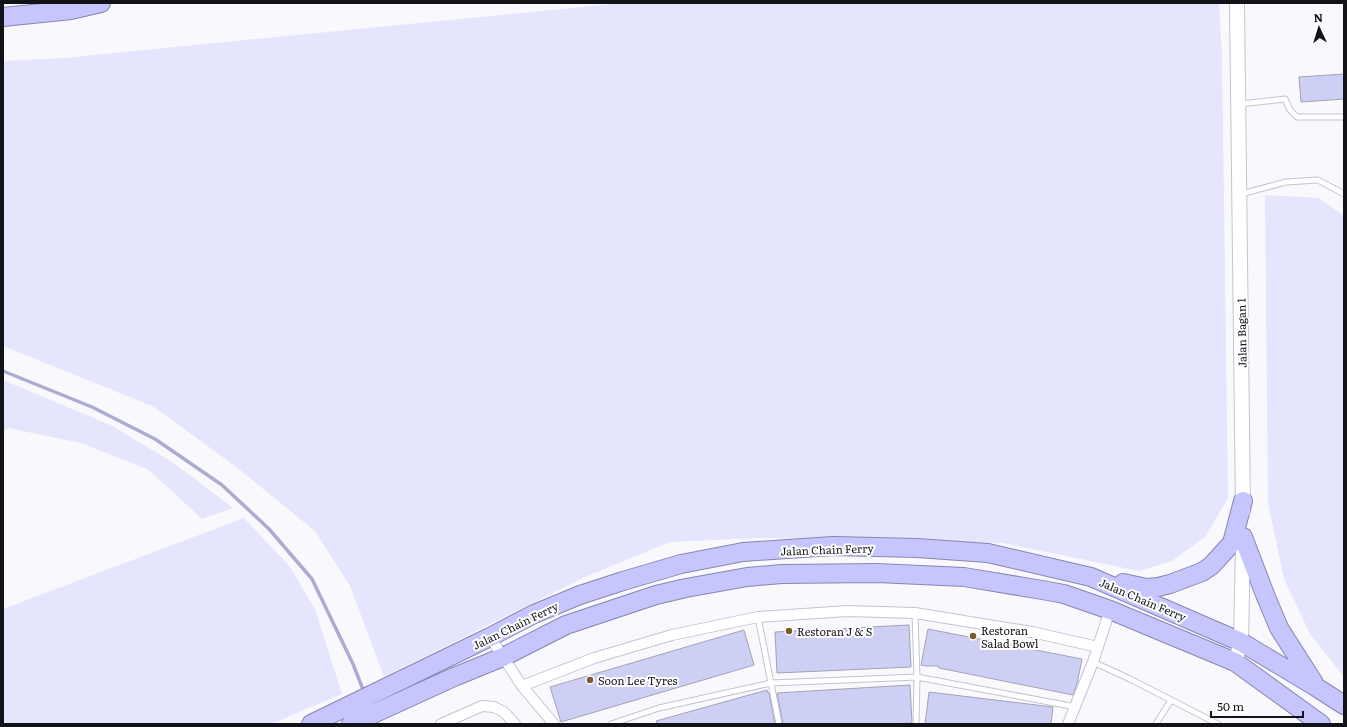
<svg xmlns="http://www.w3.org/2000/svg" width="1347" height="727" viewBox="0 0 1347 727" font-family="Literata,serif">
<rect width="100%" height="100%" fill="#f9f9fd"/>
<path fill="#e5e5fd" d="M 623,3 L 1219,3 L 1222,55 L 1228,498 L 1205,537 L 1172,561 L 1139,571 L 1002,543 L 758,538 L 670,542 L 585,577 L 384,677 L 350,586 L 315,531 L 235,466 L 154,407 L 3,346 L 3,61 L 64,58 Z
M 1265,195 L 1319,198 L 1344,216 L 1344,677 L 1310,634 L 1284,579 L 1268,503 Z
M 3,380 L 113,426 L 178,466 L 233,508 L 202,519 L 149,470 L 81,443 L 8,428 L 3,431 Z
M 244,518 L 290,567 L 315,609 L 342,694 L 271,724 L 3,724 L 3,609 Z"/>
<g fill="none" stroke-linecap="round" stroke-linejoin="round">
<path stroke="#acacd1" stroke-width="3.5" d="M 3,371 L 92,407 L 155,439 L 222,485 L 269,529 L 312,579 L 353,664 L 364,692"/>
</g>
<path fill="#cecff5" stroke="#a2a2b5" d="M 1344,74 L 1344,99 L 1301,102 L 1299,77 Z
M 909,625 L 911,667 L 777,673 L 775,632 Z
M 928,629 L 1082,659 L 1077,684 L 1073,695 L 939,668 L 938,666 L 927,666 L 921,665 Z
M 744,630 L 754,665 L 561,722 L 550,687 Z
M 910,685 L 912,723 L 890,724 L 783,724 L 777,693 Z
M 767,690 L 768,693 L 769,693 L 775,724 L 657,724 L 656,721 Z
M 929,692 L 1053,707 L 1051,724 L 925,724 Z"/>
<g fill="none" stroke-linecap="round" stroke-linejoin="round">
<defs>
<path id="lane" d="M 1240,104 L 1285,99 L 1290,110 L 1297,117 L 1342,117
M 1241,194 L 1286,182 L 1318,180 L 1344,194
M 915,613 L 917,677 L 916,724
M 758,617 L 779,724
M 1093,662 L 1130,679 L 1218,724
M 611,724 L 659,708 L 771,683 L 917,677 L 1076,707
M 1156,724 L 1171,700"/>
<path id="street" d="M 490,637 L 522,686 L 554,724
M 522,686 L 594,658 L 672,635 L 758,617 L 848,611 L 915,613 L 1032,632 L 1098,647
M 441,724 L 482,706 L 494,707 L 504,712 L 515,724
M 1068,724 L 1093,662 L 1110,610"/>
<path id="secondary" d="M 1237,3 L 1243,511
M 1235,662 L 1241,642 L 1243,543"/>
<path id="highway" d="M 3,17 L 71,10 L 101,3
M 1243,537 L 1266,597 L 1279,628 L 1314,683
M 1123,583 L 1147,588 L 1158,587 L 1170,584 L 1202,572 L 1211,566 L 1232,543 L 1243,501
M 311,724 L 490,637 L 534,614 L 580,595 L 623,581 L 681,564 L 743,552 L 833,546 L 917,548 L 988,553 L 1091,577 L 1241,642 L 1316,687 L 1344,705
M 351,724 L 454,677 L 503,657 L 566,625 L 656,595 L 686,588 L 747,577 L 782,574 L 877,573 L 964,577 L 1048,591 L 1064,594 L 1110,610 L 1235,662 L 1321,724"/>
</defs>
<use href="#lane" stroke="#c3c3d6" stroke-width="7"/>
<use href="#street" stroke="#c3c3d6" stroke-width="12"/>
<use href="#secondary" stroke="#c3c3d6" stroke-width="16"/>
<use href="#highway" stroke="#8786ae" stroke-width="20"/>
<use href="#lane" stroke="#fff" stroke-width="5"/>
<use href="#street" stroke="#fff" stroke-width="10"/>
<use href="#secondary" stroke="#fff" stroke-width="14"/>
<use href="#highway" stroke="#c6c5fe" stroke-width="18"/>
</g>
<g fill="#7c5d32" stroke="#fff" stroke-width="1.5">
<circle cx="789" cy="631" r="4"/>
<circle cx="973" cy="636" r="4"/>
<circle cx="590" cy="680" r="4"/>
</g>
<g text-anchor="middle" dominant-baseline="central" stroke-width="4" stroke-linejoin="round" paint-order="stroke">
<g font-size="11" fill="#121219" stroke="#fff">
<text transform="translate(1241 333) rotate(-91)">Jalan Bagan 1</text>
<text transform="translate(827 549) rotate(-2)">Jalan Chain Ferry</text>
<text transform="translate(1143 599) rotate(23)">Jalan Chain Ferry</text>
<text transform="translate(515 625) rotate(-26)">Jalan Chain Ferry</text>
</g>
<g font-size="11" fill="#121219" stroke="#fff" text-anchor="start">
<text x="981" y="630">Restoran<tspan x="981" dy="13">Salad Bowl</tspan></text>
<text x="797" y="631">Restoran J &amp; S</text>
<text x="598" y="680">Soon Lee Tyres</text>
</g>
</g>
<rect width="1347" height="727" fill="none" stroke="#121219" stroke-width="8"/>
<g transform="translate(1319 28) rotate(356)" stroke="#ffffff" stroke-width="3" paint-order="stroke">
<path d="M0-3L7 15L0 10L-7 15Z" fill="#121219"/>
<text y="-6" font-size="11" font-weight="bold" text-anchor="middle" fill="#121219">N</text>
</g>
<path d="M1211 711v6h92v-6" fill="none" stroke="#121219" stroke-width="2"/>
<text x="1217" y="711" font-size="12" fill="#121219" stroke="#ffffff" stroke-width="3" paint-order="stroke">50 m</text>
</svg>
